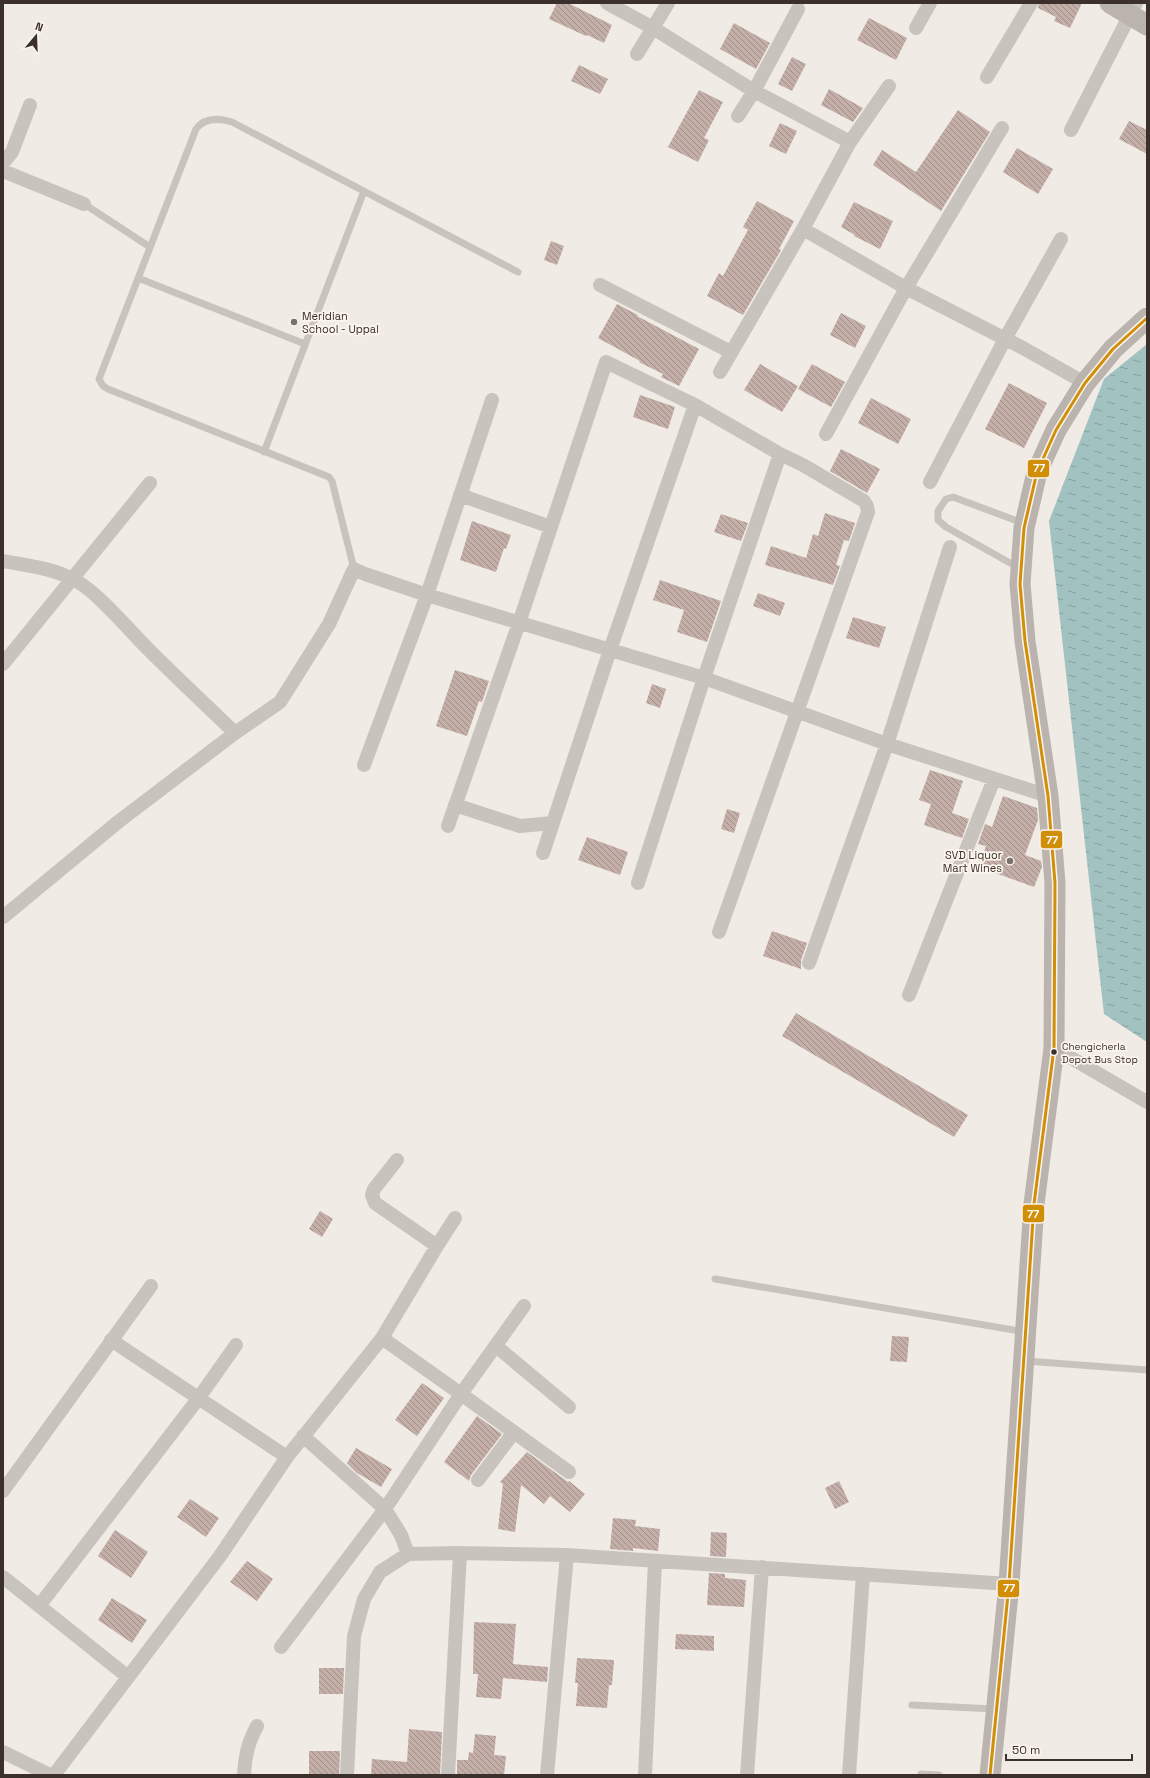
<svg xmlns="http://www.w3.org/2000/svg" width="1150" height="1778" viewBox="0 0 1150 1778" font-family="'Space Grotesk',sans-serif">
<defs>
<pattern id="water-ripples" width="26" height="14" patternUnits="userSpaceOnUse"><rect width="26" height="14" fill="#a1c2c1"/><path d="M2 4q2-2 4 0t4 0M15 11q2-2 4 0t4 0" fill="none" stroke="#849e9d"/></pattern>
<pattern id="building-back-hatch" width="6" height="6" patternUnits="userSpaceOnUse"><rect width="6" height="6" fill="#c3afa7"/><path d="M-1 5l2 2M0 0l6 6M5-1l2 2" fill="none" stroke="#a08f88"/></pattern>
</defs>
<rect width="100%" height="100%" fill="#f0ebe5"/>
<path fill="url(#water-ripples)" d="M 1147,344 L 1147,1042 L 1104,1014 L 1049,521 L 1104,379 Z"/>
<path fill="url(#building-back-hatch)" d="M 557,3 L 568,3 L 612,25 L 604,43 L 587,35 L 586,36 L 549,19 Z
M 1039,3 L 1082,3 L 1070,28 L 1054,21 L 1056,17 L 1038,8 Z
M 869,18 L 907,38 L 896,60 L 857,40 Z
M 734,23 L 770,43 L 756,69 L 720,49 Z
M 792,57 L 806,64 L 792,91 L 778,84 Z
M 579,65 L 608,79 L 600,94 L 571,81 Z
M 829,89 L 863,108 L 853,122 L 821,105 Z
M 699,90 L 723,102 L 704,138 L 709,140 L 698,162 L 668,147 Z
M 958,110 L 990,132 L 941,211 L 873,165 L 882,150 L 916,172 Z
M 1129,121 L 1147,130 L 1147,154 L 1119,139 Z
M 780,123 L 797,131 L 786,154 L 769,146 Z
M 1017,148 L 1053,169 L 1038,194 L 1003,172 Z
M 757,201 L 794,221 L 779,249 L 781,250 L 743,315 L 707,296 L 719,273 L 723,276 L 748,230 L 743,227 Z
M 854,202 L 893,221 L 880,249 L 854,236 L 855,235 L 841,227 Z
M 551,241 L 564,246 L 557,265 L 544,260 Z
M 617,304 L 638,315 L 637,316 L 699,349 L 679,386 L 661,377 L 663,374 L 639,362 L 640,361 L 598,338 Z
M 841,313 L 866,326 L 855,348 L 830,335 Z
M 760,364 L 798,386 L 782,412 L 744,390 Z
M 812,364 L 845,382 L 831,407 L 798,389 Z
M 1009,383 L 1047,403 L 1024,448 L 985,429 Z
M 640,395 L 675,407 L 668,429 L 633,417 Z
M 871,398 L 911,419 L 898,444 L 858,423 Z
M 841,449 L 880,469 L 867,493 L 830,471 Z
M 825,513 L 855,523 L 849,541 L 844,540 L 836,565 L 840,566 L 833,585 L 765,565 L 771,546 L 806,558 L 813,534 L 818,536 Z
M 721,514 L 748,523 L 741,541 L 714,532 Z
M 472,521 L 511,535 L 506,549 L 504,548 L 496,572 L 460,560 Z
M 660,580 L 721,601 L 707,642 L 677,632 L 684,610 L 653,600 Z
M 758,593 L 785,603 L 780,616 L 753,606 Z
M 853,617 L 886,627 L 879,648 L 846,638 Z
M 455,670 L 489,681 L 482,702 L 479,701 L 467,736 L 436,726 Z
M 652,684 L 666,689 L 660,708 L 646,703 Z
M 930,770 L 963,781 L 952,813 L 969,819 L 962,838 L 924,825 L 931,804 L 919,800 Z
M 1003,796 L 1037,808 L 1038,820 L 1025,855 L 1041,861 L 1042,867 L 1034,887 L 979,867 L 986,846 L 978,844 L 985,824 L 992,827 Z
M 727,809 L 740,813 L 734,833 L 721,829 Z
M 587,837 L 628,852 L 620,875 L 578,860 Z
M 772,931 L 807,943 L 801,960 L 801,969 L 763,956 Z
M 796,1013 L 968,1115 L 954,1137 L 782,1036 Z
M 320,1211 L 333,1219 L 322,1237 L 309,1229 Z
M 892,1336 L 909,1337 L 907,1362 L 890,1361 Z
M 422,1383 L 444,1398 L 417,1436 L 395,1420 Z
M 477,1416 L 502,1434 L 471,1475 L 469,1481 L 444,1462 Z
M 356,1448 L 392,1469 L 381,1487 L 357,1473 L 347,1463 Z
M 527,1452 L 568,1482 L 569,1481 L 585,1494 L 570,1512 L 550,1496 L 544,1504 L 521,1485 L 515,1532 L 498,1529 L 503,1484 L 500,1482 Z
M 839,1481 L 849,1502 L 835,1509 L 825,1488 Z
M 190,1499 L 219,1518 L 206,1537 L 177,1517 Z
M 613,1518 L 636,1520 L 635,1526 L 660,1529 L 658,1551 L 633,1548 L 633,1551 L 610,1549 Z
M 115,1530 L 148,1552 L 131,1578 L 98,1556 Z
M 711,1532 L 727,1533 L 726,1557 L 710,1556 Z
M 247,1561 L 273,1579 L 257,1601 L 230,1582 Z
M 709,1573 L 725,1574 L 725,1578 L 746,1580 L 744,1607 L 707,1605 Z
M 112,1598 L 147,1620 L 132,1643 L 98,1620 Z
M 474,1622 L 516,1624 L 513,1664 L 548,1667 L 547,1682 L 503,1678 L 501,1699 L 476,1697 L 478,1674 L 473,1674 Z
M 676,1634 L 714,1636 L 714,1651 L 675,1649 Z
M 577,1658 L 614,1660 L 612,1685 L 609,1685 L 607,1708 L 576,1706 L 578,1683 L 575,1683 Z
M 319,1668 L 344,1668 L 343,1694 L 319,1694 Z
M 409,1729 L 442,1732 L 440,1775 L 371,1775 L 372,1759 L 407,1762 Z
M 475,1734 L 496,1736 L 494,1755 L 506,1756 L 504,1775 L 457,1775 L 457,1760 L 468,1760 L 469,1752 L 473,1753 Z
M 309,1751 L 340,1751 L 339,1775 L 309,1775 Z"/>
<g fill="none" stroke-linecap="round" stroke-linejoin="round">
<path stroke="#c9c3be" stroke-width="7" d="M 84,204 L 150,247
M 138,278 L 305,344
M 264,452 L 364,191
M 1019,568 L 946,527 L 938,520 L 938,511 L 946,499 L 953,497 L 1023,523
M 354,569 L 332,481 L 329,477 L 108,389 L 103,386 L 99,379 L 196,129 C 205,117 219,118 232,122 L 518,272
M 715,1279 L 1025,1332
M 1026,1361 L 1147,1370
M 912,1705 L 995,1709
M 921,1774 L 939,1775"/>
<path stroke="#c9c3be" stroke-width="14" d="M 607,3 L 653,28 L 754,91 L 850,142 L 803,229 L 906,288 L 1023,348 L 1085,383
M 916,28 L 930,3
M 637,54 L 668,3
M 987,77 L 1031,3
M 738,116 L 754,91 L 798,9
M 1071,130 L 1136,3
M 850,142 L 889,86
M 3,163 L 12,152 L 30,105
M 3,171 L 84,204
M 600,285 L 731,352
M 720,372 L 803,229
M 826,434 L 906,288 L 1002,128
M 930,482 L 1005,339 L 1061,239
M 460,495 L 551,527
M 3,561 C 27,565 49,568 71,578 C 94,588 128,629 147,648 C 176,677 206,705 235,733
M 3,664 L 150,483
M 364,765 L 427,595 L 492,400
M 455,805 L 520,826 L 553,823
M 448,826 L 519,623 L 606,362 L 695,405 L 780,454 L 704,678 L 638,883
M 543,853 L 610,650 L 695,405
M 3,917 L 118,822 L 235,733 L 280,702 L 329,624 L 354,569 L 365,574 L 427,595 L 704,678 L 887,744 L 1048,796
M 719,932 L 868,512 L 867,506 L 864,501 L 803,465 L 780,454
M 809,963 L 887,744 L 950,547
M 909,995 L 994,779
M 1054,1048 L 1147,1102
M 437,1246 L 455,1218
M 524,1306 L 461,1394 L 569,1472
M 111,1340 L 287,1457
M 496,1346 L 569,1407
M 303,1436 L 385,1509 L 401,1535 L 408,1554
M 478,1480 L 514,1432
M 3,1491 L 151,1286
M 3,1577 L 128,1677
M 39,1606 L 198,1399 L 236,1345
M 281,1647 L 385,1509 L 461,1394 L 382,1338
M 3,1752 L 50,1775
M 54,1775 L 220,1556 L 287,1457 L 382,1338 L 437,1246 L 375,1203 L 372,1195 L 374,1189 L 397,1160
M 244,1775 C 245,1756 248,1743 257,1726
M 347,1775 L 354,1636 L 364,1599 L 380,1572 L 408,1554 L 460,1553 L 567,1555 L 1009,1584
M 448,1775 L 460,1553
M 547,1775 L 567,1555
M 645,1775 L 655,1561
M 747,1775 L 762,1567
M 849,1775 L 863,1574"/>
<path stroke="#bab3ae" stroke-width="21" d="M 1110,3 L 1147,25
M 990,1775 L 1009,1584 L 1034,1204 L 1054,1048 L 1055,883 L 1048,796 L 1025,641 L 1020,584 L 1024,528 L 1037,472 L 1056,430 L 1085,383 L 1113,349 L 1147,318"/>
<defs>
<path id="bus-1" d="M 990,1775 L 1009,1584 L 1034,1204 L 1054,1048 L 1055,883 L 1048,796 L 1025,641 L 1020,584 L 1024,528 L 1037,472 L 1056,430 L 1085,383 L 1113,349 L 1147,318"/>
</defs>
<use href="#bus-1" stroke="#fbf5ee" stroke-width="6"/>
<use href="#bus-1" stroke="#d18e09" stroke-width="3"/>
</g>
<g fill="#7a716c" stroke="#fbf5ee" stroke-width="1.5">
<circle cx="294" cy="322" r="4"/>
<circle cx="1010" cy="861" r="4"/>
</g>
<circle fill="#3b302b" stroke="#fbf5ee" stroke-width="1.5" cx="1054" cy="1052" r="3.5"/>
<g text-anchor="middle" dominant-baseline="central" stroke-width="3.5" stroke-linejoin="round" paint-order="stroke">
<g font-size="10" fill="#3b302b" stroke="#fbf5ee" text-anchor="start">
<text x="1062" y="1046">Chengicherla<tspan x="1062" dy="13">Depot Bus Stop</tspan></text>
</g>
<g font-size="11" fill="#3b302b" stroke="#fbf5ee" text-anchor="start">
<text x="302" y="316">Meridian<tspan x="302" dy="13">School - Uppal</tspan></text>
<text x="1002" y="855" text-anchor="end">SVD Liquor<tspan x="1002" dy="13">Mart Wines</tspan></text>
</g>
</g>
<g stroke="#fbf5ee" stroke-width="1.5">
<rect x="1027" y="459" width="23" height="19" rx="4" fill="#d18e09"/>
<rect x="1040" y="830" width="23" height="19" rx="4" fill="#d18e09"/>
<rect x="1022" y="1204" width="23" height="19" rx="4" fill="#d18e09"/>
<rect x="997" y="1579" width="23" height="19" rx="4" fill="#d18e09"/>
</g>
<g font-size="11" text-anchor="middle" font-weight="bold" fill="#fff">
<text x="1039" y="472">77</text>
<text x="1052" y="844">77</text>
<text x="1033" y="1218">77</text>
<text x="1009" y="1592">77</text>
</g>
<rect width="1150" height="1778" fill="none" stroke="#3b302b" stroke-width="8"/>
<g transform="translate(36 36) rotate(19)" stroke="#fbf5ee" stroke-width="3" paint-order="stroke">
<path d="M0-3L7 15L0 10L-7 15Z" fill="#3b302b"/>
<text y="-6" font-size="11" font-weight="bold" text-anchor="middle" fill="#3b302b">N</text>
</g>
<path d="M1006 1754v6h126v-6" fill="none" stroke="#3b302b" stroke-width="2"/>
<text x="1012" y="1754" font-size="12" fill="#3b302b" stroke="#fbf5ee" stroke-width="3" paint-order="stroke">50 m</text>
</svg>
